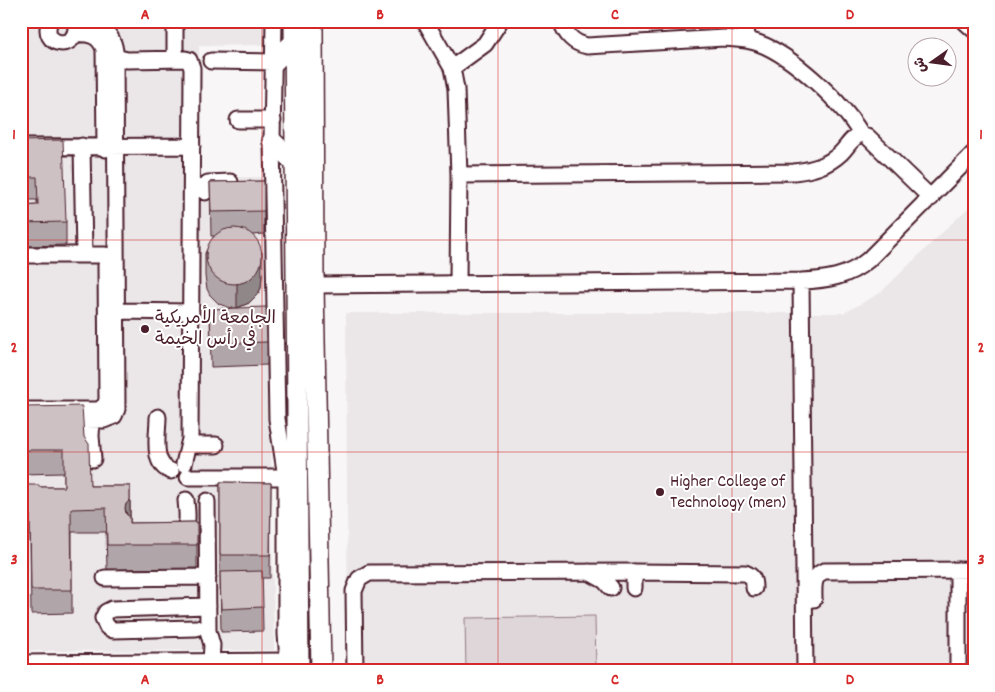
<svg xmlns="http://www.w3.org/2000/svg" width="995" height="692" viewBox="0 0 995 692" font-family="Dekko,'Playpen Sans Arabic',sans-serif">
<rect width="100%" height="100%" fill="#f8f6f7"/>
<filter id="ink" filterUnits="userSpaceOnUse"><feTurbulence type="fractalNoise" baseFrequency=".02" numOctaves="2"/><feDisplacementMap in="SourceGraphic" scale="10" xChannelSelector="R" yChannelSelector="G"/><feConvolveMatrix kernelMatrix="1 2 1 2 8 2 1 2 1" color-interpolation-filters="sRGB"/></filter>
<g filter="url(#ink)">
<path fill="#ebe6e8" d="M 21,21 L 265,21 L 266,45 L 199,46 L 201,178 L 267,177 L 274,650 L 21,651 Z
M 974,202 L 974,671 L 348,671 L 346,313 L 844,313 L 880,293 Z"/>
<path fill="#ded6d9" stroke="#947a82" d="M 595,616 L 596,671 L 466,671 L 465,618 Z"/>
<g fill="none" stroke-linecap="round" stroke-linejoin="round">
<defs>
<path id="minor" d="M 50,21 C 39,46 77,52 76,26
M 175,21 L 175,59
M 274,21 L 272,141 L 277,419 L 286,477 L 286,634 L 288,661
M 425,21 L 452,68 L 456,89 L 459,175 L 458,283
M 561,21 C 566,35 573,43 587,46 L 724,38 C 736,39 747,39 758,43 C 792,55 843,103 861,134 L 867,136 L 931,198
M 964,21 L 974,30
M 75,34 C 89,33 99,35 104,49 L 105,149
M 745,40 L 748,21
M 115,57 L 127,60 L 185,59 L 189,60 L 192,68 L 190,439 L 184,464
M 211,61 L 274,62
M 452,68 L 485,44 L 500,21
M 238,120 L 273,120
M 82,146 L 84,255
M 21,147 L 192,146
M 459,175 L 794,172 C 812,170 827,166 841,153 C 848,146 851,138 861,134
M 205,192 L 205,185 L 208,183 L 230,182
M 21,255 L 105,255
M 801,281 L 805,671
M 314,285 L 801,281 C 827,280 848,277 868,260 L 974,153
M 116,311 L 191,312
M 21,410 L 99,410 L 105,405 L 107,400 L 106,265
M 158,417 C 158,434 151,465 171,471
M 92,420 L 91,436 L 93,459
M 21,421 L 104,420 L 114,416 L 117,409 L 115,51 C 112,30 96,22 76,25
M 190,445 L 216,445
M 188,477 L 286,477
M 207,501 L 208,631 L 212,645 L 211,663
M 171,532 C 192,532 187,516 186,500
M 589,572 L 605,581 L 611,588
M 105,578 L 208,577
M 634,588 L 634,572
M 814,599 C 814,588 812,576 824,571 L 974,570
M 196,628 L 113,630 L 107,627 L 103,618 L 106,612 L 112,609 L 208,606
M 21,663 L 297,661
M 355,671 L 354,591 L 359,579 L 369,573 L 634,572 L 745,573 C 753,576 754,580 754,588
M 957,671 L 958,663 L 958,570"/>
<path id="major" d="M 294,21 L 299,671
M 313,21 L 314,285 L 321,671
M 274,62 L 294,42
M 272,141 L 295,163"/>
</defs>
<use href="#minor" stroke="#4a1f2b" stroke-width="19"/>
<use href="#major" stroke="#4a1f2b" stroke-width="22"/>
<use href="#minor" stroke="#fff" stroke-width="15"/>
<use href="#major" stroke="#fff" stroke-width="19"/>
</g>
<path fill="#b0a6a9" stroke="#4a1f2b" d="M 21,141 L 66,222 L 66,245 L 21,246 L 21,206 L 37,205 L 37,200 L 21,200 Z
M 264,181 L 264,234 L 252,235 L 262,275 L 261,288 L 258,294 L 249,303 L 237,308 L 231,308 L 219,304 L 210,295 L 207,289 L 205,276 L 205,253 L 214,236 L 211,236 L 210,182 Z
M 210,309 L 267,342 L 267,365 L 211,367 Z
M 21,407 L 84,437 L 90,486 L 130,486 L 130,523 L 197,522 L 197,568 L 107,569 L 106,532 L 72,532 L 72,613 L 31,614 L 30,535 L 21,535 L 21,485 L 39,487 L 64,487 L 64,473 L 21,474 Z
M 220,482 L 271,483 L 270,578 L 262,578 L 263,631 L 221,632 L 220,578 Z"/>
<path fill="#908789" stroke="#4a1f2b" d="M 262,252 L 262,275 L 261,288 L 258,294 L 249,303 L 237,308 L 237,284 Z
M 130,500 L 130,524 L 125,508 L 126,504 Z"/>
<path fill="#cdc1c4" stroke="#4a1f2b" d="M 63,140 L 66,222 L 21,223 L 21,206 L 38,205 L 37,177 L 21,177 L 21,141 Z
M 264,181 L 264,211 L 211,212 L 210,182 Z
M206 256a28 28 0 1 1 56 0a28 28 0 1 1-56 0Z
M 266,307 L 267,342 L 211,344 L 210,309 Z
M 82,406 L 84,437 L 89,444 L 90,486 L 130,486 L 130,500 L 126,504 L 125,508 L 126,514 L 130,517 L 130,523 L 197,522 L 197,545 L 107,545 L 106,508 L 71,509 L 72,590 L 31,590 L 30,511 L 21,512 L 21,485 L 39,485 L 39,487 L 64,487 L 64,450 L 21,450 L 21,407 Z
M 220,482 L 271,483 L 270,555 L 220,555 Z
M 262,571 L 263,607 L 221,609 L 220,572 Z"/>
</g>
<path fill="none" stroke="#d62828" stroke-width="1" stroke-opacity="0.55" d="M 262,21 L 262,671M 498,21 L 498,671M 732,21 L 732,671M 21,240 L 974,240M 21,452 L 974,452"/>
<g fill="#4a1f2b" stroke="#fff" stroke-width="2">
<circle cx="145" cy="329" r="5"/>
<circle cx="660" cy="492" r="5"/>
</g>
<g text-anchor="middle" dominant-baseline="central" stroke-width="4" stroke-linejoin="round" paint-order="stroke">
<g font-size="18" fill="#4a1f2b" stroke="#fff" text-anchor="start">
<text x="155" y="319">الجامعة الأمريكية<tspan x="155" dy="21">في رأس الخيمة</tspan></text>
<text x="670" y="482">Higher College of<tspan x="670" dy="21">Technology (men)</tspan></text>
</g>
</g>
<rect width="995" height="692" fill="none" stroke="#fff" stroke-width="55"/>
<g transform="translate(932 62) rotate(256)"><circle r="24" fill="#ffffff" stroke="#b7a5aa"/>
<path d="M0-4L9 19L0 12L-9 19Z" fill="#4a1f2b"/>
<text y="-8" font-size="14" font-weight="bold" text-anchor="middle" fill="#4a1f2b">ش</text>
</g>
<rect x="28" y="28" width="940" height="636" fill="none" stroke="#d62828" stroke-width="2"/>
<g font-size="16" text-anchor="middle" font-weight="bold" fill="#d62828">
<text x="145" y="19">A</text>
<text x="380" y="19">B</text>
<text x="615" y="19">C</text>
<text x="850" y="19">D</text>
<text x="14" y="139">1</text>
<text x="981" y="139">1</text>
<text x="14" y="352">2</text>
<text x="981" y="352">2</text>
<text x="14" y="564">3</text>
<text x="981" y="564">3</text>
<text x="145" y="684">A</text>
<text x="380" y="684">B</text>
<text x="615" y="684">C</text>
<text x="850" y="684">D</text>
</g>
</svg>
